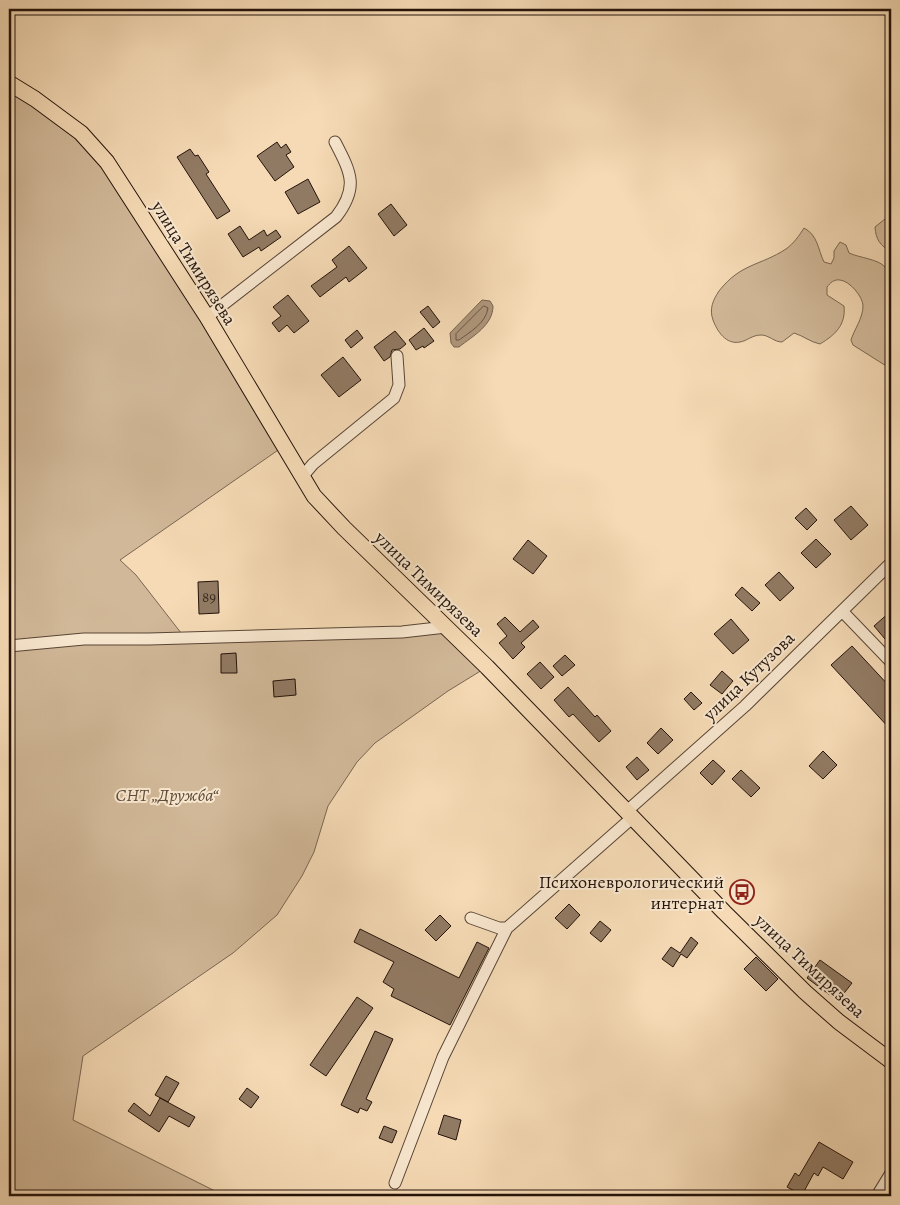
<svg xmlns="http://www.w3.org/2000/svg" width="900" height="1205" viewBox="0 0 900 1205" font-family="Alegreya,serif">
<rect width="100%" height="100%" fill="#f5dab5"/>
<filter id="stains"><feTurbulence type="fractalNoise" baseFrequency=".004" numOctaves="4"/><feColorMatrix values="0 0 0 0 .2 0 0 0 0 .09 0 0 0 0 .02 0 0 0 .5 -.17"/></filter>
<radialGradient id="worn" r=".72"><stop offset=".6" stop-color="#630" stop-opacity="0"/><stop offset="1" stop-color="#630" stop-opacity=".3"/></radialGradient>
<path fill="#d1b898" stroke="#7a6651" d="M 9,83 L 81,133 L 284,446 L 120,560 L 136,575 L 185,638 L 446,627 L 487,667 L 448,691 L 375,743 L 357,762 L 328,806 L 314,852 L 302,876 L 277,915 L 233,953 L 83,1056 L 73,1120 L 225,1196 L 9,1196 Z
M 885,219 L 891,220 L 891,252 C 880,245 876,240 875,227 Z
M 804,228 C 818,235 818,250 824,262 L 831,264 L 834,258 L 834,251 L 840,242 L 846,245 L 849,253 C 860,258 878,259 885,267 C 887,270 889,274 891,278 L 891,369 L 853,345 L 851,340 C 854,330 863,318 863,306 C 863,297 850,281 840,280 C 834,279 830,283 827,287 L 827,295 L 844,306 C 846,325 835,335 820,344 C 810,342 804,336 794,333 L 782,342 C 774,342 769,335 761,335 C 752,335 747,341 740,342 C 726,345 717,331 713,320 C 709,309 713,300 719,291 C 741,263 760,266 786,249 C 794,243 799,236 804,228 Z"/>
<path fill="#ae967b" stroke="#77624e" d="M 482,300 L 490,301 L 493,306 C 493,325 473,336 459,347 L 454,347 L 451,343 L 450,333 Z"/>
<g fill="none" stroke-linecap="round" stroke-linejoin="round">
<path stroke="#695442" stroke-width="1" d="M 484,306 L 488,308 C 486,323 470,332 459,340 L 456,340 L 456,334 Z"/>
</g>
<path fill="#917a63" stroke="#24130a" d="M 277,142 L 281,148 L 286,144 L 291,152 L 286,155 L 294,167 L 275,181 L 257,156 Z
M 190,149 L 195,156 L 198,155 L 209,172 L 206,174 L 230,211 L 217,219 L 177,157 Z
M 308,179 L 320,202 L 298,214 L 285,192 Z
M 391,204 L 407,225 L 394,236 L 378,214 Z
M 240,226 L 249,240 L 264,230 L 267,236 L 276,230 L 281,237 L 261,251 L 259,247 L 243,257 L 228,234 Z
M 349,246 L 367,268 L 349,282 L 346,277 L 320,297 L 311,286 L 337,267 L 332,260 Z
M 288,295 L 309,321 L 294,333 L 287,325 L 279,332 L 272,323 L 281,316 L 273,307 Z
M 428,306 L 440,322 L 433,328 L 420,312 Z
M 424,328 L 434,341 L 424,348 L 423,346 L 416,350 L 409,340 Z
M 357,330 L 363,338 L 351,348 L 345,340 Z
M 395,331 L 406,344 L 400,349 L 392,350 L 390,357 L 384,361 L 374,347 Z
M 343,357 L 361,380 L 339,397 L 321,375 Z
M 851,506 L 868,525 L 851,540 L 834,520 Z
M 806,508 L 817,520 L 807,530 L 795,518 Z
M 816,539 L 831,554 L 816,568 L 801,553 Z
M 528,540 L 547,556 L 533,574 L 513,559 Z
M 779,572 L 794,588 L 780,601 L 765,585 Z
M 218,581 L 219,613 L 199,614 L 198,582 Z
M 742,587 L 760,603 L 752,611 L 735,595 Z
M 891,611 L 891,646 L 874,626 Z
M 505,617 L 520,632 L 533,620 L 539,627 L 521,643 L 525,647 L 513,659 L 499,643 L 507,636 L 497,624 Z
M 731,619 L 749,640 L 733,654 L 714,634 Z
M 852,646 L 891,688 L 891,730 L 831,665 Z
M 236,653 L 237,673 L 221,673 L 221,654 Z
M 565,655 L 575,665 L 562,676 L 553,666 Z
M 540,662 L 554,677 L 541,689 L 527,674 Z
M 722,671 L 733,681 L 722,694 L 710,685 Z
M 295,679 L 296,695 L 274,697 L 273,681 Z
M 568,687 L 595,717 L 597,715 L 611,731 L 599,742 L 573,714 L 569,717 L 554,700 Z
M 691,692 L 702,703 L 694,710 L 684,699 Z
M 661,728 L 673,740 L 658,754 L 647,743 Z
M 823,751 L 837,765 L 823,779 L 809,766 Z
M 637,757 L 649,770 L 637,780 L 626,767 Z
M 713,760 L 725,771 L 712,785 L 700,773 Z
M 741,770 L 760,788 L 751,797 L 732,779 Z
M 569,904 L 580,915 L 567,929 L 555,918 Z
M 440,915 L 451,926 L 436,941 L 425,930 Z
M 600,921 L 611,930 L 601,942 L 590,933 Z
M 360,929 L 459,978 L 477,942 L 489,948 L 450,1025 L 391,996 L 394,989 L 383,982 L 394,962 L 354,942 Z
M 691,937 L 698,943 L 687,958 L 681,954 L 673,967 L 662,959 L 671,947 L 680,953 Z
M 756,957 L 778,979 L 766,991 L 744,969 Z
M 820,960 L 852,983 L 838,1001 L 807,978 Z
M 357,997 L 373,1008 L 326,1076 L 310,1065 Z
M 375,1031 L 393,1039 L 366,1099 L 372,1102 L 367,1111 L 360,1108 L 358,1113 L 341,1105 Z
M 166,1076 L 179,1083 L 168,1102 L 155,1095 Z
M 247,1088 L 259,1097 L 251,1108 L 239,1099 Z
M 160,1098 L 195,1117 L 189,1127 L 169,1116 L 159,1132 L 128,1111 L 134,1103 L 150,1116 Z
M 444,1115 L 461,1120 L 456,1140 L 438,1134 Z
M 384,1126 L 397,1131 L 392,1143 L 379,1138 Z
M 819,1142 L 853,1162 L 843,1179 L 823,1167 L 818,1176 L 814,1173 L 802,1195 L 787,1187 L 795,1173 L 799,1176 Z"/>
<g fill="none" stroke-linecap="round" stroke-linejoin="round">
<defs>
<path id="minor" d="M 207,317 L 336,217 C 359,187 351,173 335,142
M 302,477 L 313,464 L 394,398 L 399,385 L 397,356
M 842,611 L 891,662
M 9,646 L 84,639 L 149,639 L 402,632 L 446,627
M 627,811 L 745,706 L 891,563
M 471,918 L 499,928 L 507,928 L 633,817
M 395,1183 L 443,1057 L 507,928
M 877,1196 L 891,1173"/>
<path id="major" d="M 9,83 L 35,99 L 81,133 L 107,162 L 207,317 L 314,496 L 344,528 L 487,667 L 724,912 L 805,992 L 839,1022 L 891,1061"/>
</defs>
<use href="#minor" stroke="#584535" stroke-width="13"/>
<use href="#major" stroke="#24130a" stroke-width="17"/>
<use href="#minor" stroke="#f8e7cf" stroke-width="11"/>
<use href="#major" stroke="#f5dab5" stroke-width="15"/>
</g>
<defs>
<symbol id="bus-ring" viewBox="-11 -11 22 22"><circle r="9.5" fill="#f8e7cf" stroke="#8f2418" stroke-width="1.5"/><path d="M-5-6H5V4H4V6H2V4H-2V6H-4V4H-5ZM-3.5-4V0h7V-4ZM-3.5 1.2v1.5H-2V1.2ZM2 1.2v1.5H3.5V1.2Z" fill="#8f2418"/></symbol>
</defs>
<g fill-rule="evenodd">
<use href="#bus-ring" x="728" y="878" width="28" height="28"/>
</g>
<g text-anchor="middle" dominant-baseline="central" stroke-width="4" stroke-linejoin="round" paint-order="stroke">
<g font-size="15" fill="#3f2d20">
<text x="209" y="597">89</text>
</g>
<g font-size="18" fill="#24130a" stroke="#f8e7cf">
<text transform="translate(194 263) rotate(58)">улица Тимирязева</text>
<text transform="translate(429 584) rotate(44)">улица Тимирязева</text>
<text transform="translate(749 676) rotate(-44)">улица Кутузова</text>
<text transform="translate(810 966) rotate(43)">улица Тимирязева</text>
</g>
<g font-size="18" font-style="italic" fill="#614d3c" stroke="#f8e7cf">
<text x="167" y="795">СНТ „Дружба“</text>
</g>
<g font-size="18" fill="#24130a" stroke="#f8e7cf" text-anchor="end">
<text x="724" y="882">Психоневрологический<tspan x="724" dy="21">интернат</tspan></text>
</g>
</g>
<rect width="900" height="1205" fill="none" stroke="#f5dab5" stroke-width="30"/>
<rect x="10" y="10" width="880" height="1185" fill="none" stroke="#24130a" stroke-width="2.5"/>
<rect x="15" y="15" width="870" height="1175" fill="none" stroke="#24130a"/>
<rect width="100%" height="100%" filter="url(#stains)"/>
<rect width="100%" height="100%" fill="url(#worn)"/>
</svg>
